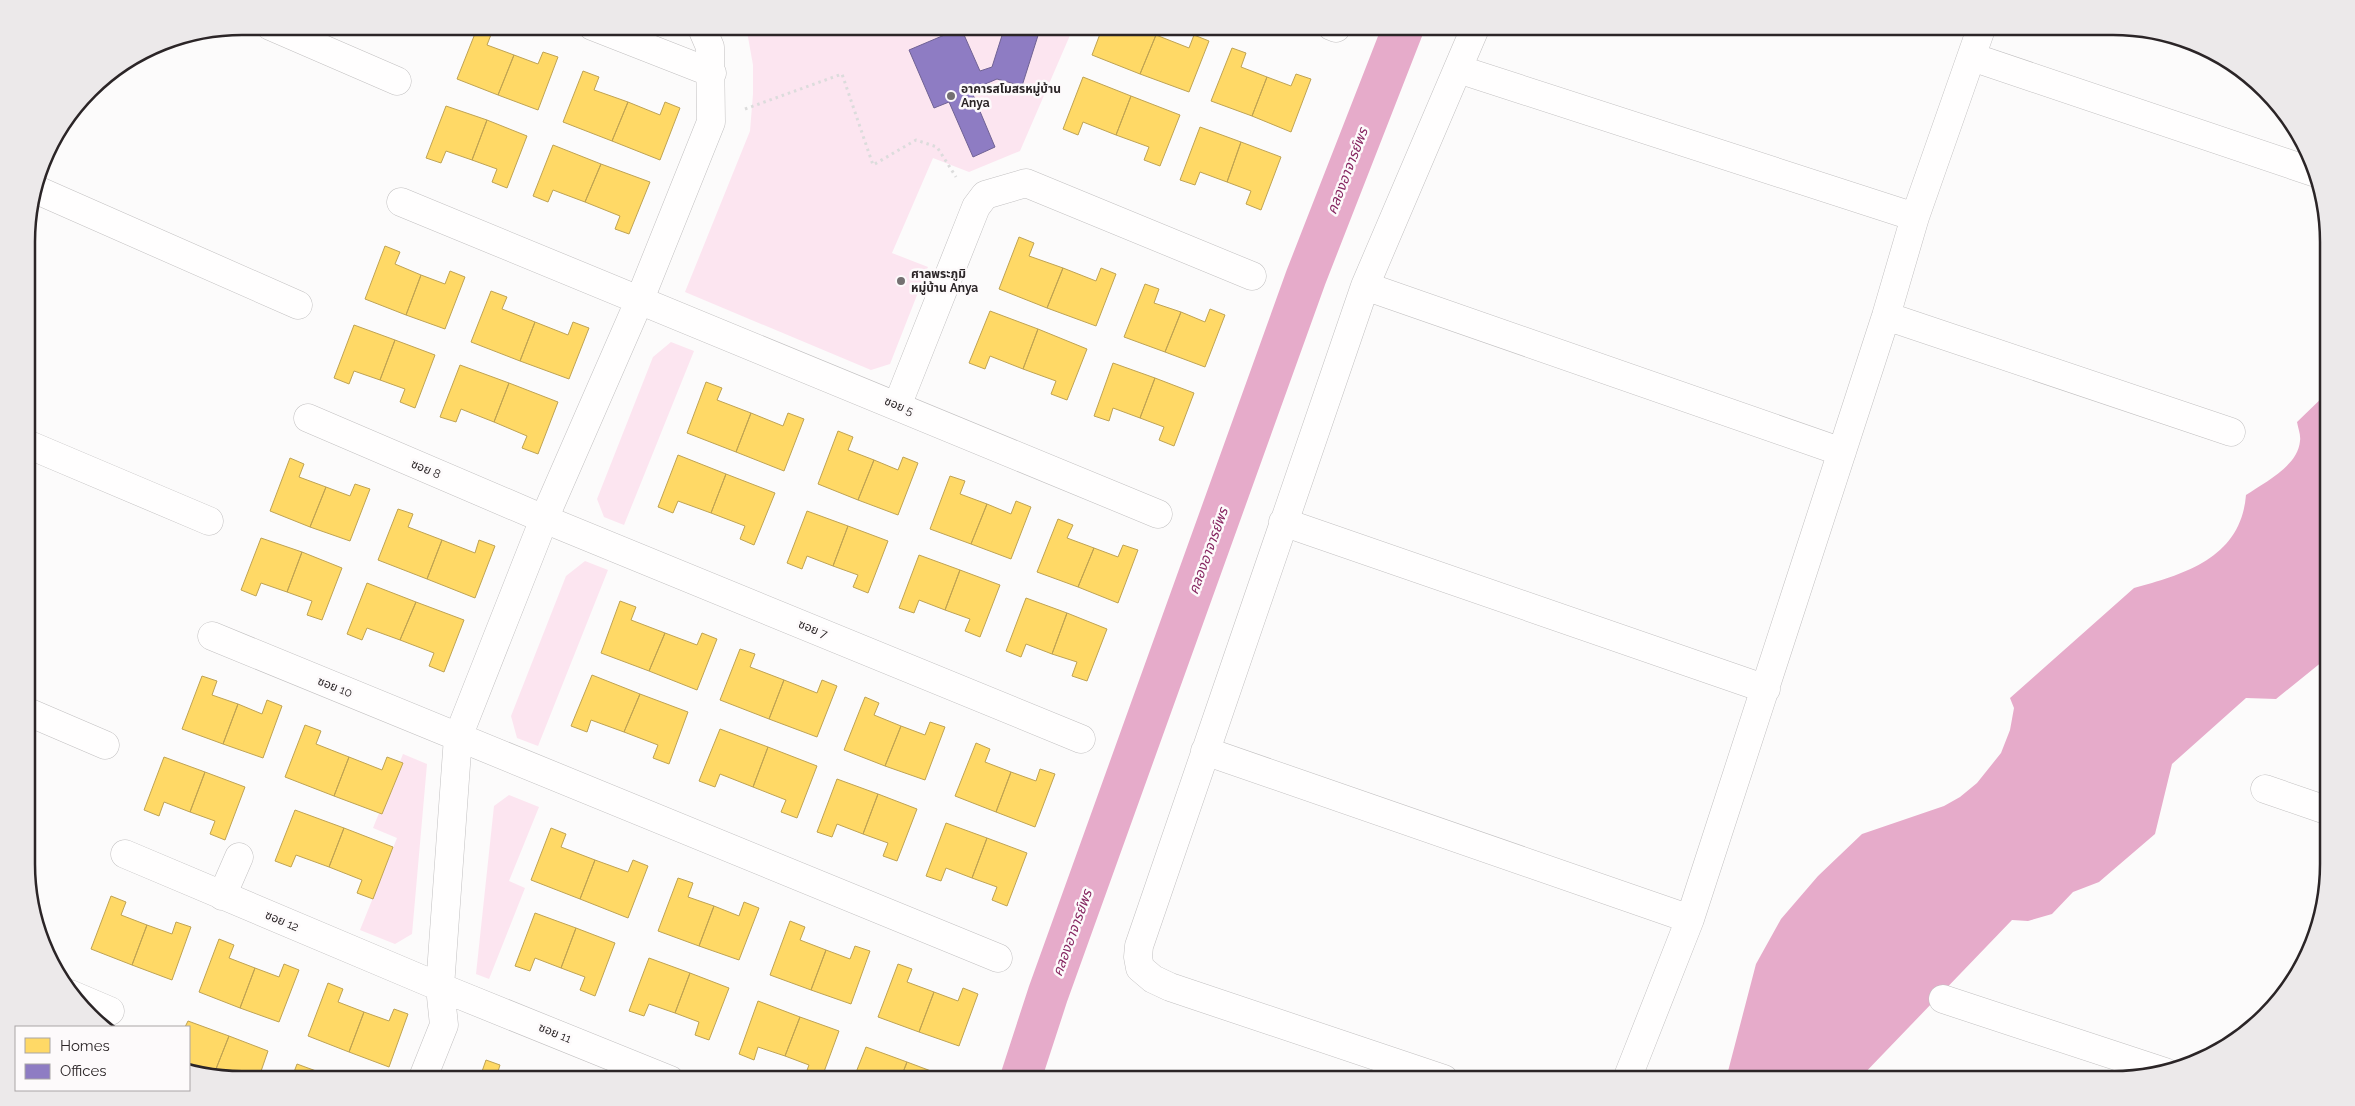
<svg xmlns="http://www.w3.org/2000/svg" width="2355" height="1106" viewBox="0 0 2355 1106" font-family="Raleway,'Noto Sans Thai',sans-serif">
<rect width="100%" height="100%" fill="#fcfbfb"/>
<path fill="#fce5f0" d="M 746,26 L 1074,26 L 1020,151 L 969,172 L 933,158 L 892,253 L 928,267 L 890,364 L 871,370 L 685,292 L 750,131 L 753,94 L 753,65 Z
M 671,342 L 694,351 L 624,525 L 604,517 L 597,499 L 653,357 Z
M 585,561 L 608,570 L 538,746 L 517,738 L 511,716 L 566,576 Z
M 403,754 L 427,764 L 412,934 L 395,944 L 360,930 L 397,838 L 373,828 Z
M 509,795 L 539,807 L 509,881 L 525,888 L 489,979 L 476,974 L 494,806 Z"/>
<path fill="#e6abca" d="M 2327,393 L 2328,657 L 2276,699 L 2246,698 L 2172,764 L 2155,834 L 2099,882 L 2073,892 L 2052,914 L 2028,921 L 2012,920 L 1859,1079 L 1726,1079 L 1756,964 L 1781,919 L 1818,876 L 1862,834 L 1944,806 L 1960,797 L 1977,783 L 2001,753 L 2010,730 L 2014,708 L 2010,698 L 2134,588 C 2186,574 2241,557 2246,495 C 2265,482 2298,466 2300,441 C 2301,435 2298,428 2297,422 Z"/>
<path fill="#ffd966" stroke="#bfa353" d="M 478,26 L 492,32 L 487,45 L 514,55 L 498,95 L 457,79 Z
M 1103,26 L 1133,26 L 1156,35 L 1140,74 L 1092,55 Z
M 1156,35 L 1189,48 L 1194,35 L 1209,41 L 1189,92 L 1140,74 Z
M 1232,48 L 1246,53 L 1241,67 L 1267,77 L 1252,116 L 1211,101 Z
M 543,52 L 558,57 L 538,110 L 498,95 L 514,55 L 538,64 Z
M 583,71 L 599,77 L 594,90 L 628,102 L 612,141 L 563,122 Z
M 1296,74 L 1311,79 L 1291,132 L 1252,116 L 1267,77 L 1291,86 Z
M 1083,77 L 1131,96 L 1116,135 L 1083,122 L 1078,135 L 1063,129 Z
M 1131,96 L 1180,115 L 1160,166 L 1144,160 L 1149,147 L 1116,135 Z
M 628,102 L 660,115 L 665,102 L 680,108 L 660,160 L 612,141 Z
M 446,106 L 487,120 L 472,160 L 446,151 L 441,163 L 426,158 Z
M 487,120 L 527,136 L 507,188 L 492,182 L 497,169 L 472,160 Z
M 1200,127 L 1241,142 L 1227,182 L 1200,172 L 1195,185 L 1180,180 Z
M 1241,142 L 1281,157 L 1261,210 L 1246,204 L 1251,191 L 1227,182 Z
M 553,145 L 601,164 L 585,202 L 553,190 L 548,202 L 533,196 Z
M 601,164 L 650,182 L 629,234 L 615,229 L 620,216 L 585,202 Z
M 1019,237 L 1034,243 L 1029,256 L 1063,268 L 1047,308 L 999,289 Z
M 385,246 L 400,252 L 395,264 L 421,275 L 406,315 L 365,299 Z
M 1063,268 L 1096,281 L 1101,268 L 1116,274 L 1096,326 L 1047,308 Z
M 450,271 L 465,277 L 445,329 L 406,315 L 421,275 L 445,284 Z
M 1145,284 L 1159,289 L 1154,303 L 1181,312 L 1165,352 L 1124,337 Z
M 491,291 L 507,297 L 502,309 L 535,322 L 520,361 L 471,342 Z
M 1210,309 L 1225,315 L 1205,367 L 1165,352 L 1181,312 L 1205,322 Z
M 990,311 L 1038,329 L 1023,369 L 990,356 L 985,369 L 969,363 Z
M 535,322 L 568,335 L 573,322 L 589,328 L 569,379 L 520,361 Z
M 354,325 L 395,340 L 380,380 L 354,371 L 349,384 L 334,378 Z
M 1038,329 L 1087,349 L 1067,400 L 1051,394 L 1056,381 L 1023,369 Z
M 395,340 L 435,355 L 415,408 L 400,402 L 405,389 L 380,380 Z
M 1113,363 L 1155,378 L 1140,418 L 1113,408 L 1109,421 L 1094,416 Z
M 460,365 L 509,383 L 494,422 L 461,409 L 456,422 L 440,417 Z
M 1155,378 L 1194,393 L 1174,446 L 1159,440 L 1164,427 L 1140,418 Z
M 706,382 L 722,388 L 717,400 L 751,413 L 736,452 L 687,433 Z
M 509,383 L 558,402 L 538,454 L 522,448 L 527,436 L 494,422 Z
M 751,413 L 783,426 L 788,413 L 804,419 L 784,471 L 736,452 Z
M 838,431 L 853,437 L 848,450 L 874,460 L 858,500 L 818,484 Z
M 678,455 L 726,474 L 711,513 L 678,501 L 673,513 L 658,507 Z
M 903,457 L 918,463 L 898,515 L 858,500 L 874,460 L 898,470 Z
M 290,458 L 304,464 L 299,477 L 326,487 L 310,527 L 270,511 Z
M 726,474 L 775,493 L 754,545 L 740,539 L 745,526 L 711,513 Z
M 950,476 L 965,481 L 960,494 L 987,504 L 971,544 L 930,529 Z
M 355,484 L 370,489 L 350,541 L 310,527 L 326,487 L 350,496 Z
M 1016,501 L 1031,507 L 1011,559 L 971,544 L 987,504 L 1011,514 Z
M 398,509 L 413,514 L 408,527 L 442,540 L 427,579 L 378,560 Z
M 807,511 L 848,526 L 833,566 L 807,556 L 802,569 L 787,563 Z
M 1058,519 L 1073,525 L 1067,538 L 1094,548 L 1078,587 L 1037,572 Z
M 848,526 L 888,541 L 868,593 L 853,587 L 858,575 L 833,566 Z
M 261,538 L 302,552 L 287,592 L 261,583 L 256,596 L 241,590 Z
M 442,540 L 475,553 L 479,540 L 495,546 L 475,598 L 427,579 Z
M 1123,545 L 1138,550 L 1118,603 L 1078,587 L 1094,548 L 1118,557 Z
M 302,552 L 342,568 L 322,620 L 307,615 L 312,601 L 287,592 Z
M 919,555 L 960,570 L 945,610 L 919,600 L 914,613 L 899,608 Z
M 960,570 L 1000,585 L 980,637 L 965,631 L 970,619 L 945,610 Z
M 367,583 L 416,602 L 400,640 L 367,628 L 362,640 L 347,634 Z
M 1026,598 L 1067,613 L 1052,654 L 1026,644 L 1021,657 L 1006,651 Z
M 620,601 L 636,607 L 631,620 L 665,633 L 649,671 L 601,653 Z
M 416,602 L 464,620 L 444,672 L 429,666 L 434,653 L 400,640 Z
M 1067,613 L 1107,629 L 1087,681 L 1072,676 L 1077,662 L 1052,654 Z
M 665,633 L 697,645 L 702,633 L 717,639 L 697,690 L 649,671 Z
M 740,649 L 755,654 L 750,667 L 784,680 L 769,719 L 720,700 Z
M 592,675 L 640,694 L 624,732 L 591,720 L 587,732 L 571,726 Z
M 202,676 L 217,681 L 212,695 L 238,704 L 223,744 L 182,729 Z
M 784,680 L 817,693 L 822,680 L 837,686 L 817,737 L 769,719 Z
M 640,694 L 688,712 L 669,764 L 653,758 L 658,745 L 624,732 Z
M 865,697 L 879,703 L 874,715 L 901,726 L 885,766 L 844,750 Z
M 267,700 L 282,706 L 263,758 L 223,744 L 238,704 L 262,714 Z
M 930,722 L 945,727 L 925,780 L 885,766 L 901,726 L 925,735 Z
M 305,725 L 321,731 L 316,744 L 349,757 L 334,796 L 285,777 Z
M 720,729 L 768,747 L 753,787 L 720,774 L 715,787 L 699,781 Z
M 976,743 L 990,749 L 985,762 L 1011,772 L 996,812 L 955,796 Z
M 768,747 L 817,766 L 797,818 L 781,812 L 786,800 L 753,787 Z
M 164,757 L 205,772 L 190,812 L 164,802 L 159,816 L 144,810 Z
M 349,757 L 382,770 L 387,757 L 403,763 L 382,814 L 334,796 Z
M 1040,769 L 1055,774 L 1035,827 L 996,812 L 1011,772 L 1036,781 Z
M 205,772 L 245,787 L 225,840 L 210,834 L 215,821 L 190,812 Z
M 837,779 L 878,794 L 863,834 L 837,824 L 832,837 L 817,832 Z
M 878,794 L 917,809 L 897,861 L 883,856 L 888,843 L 863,834 Z
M 295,810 L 344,828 L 329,867 L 296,855 L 291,867 L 275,861 Z
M 946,823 L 987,838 L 972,878 L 946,868 L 941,881 L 926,876 Z
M 344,828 L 393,847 L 373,899 L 357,893 L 362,880 L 329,867 Z
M 551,828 L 566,834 L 561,847 L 595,860 L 580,899 L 531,880 Z
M 987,838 L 1027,853 L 1007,906 L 992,900 L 997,887 L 972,878 Z
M 595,860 L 628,872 L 633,860 L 648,866 L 628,918 L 580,899 Z
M 678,878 L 693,883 L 688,897 L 714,906 L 699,946 L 658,931 Z
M 111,896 L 126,902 L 121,915 L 147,925 L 132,965 L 91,949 Z
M 744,902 L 759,908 L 739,960 L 699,946 L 714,906 L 739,916 Z
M 535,913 L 576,928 L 561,968 L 535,958 L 530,971 L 515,966 Z
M 790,921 L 805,927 L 800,940 L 826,950 L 811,990 L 770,975 Z
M 176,922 L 191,927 L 172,980 L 132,965 L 147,925 L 172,934 Z
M 576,928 L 615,943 L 595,996 L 580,990 L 585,977 L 561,968 Z
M 219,939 L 234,945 L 229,958 L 255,968 L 240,1008 L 199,992 Z
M 855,946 L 870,951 L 851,1004 L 811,990 L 826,950 L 850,959 Z
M 649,958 L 690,973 L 675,1013 L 649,1004 L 644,1016 L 629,1011 Z
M 284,964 L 299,970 L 279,1022 L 240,1008 L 255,968 L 279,977 Z
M 898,964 L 912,969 L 907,982 L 934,992 L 919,1032 L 878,1017 Z
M 690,973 L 729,988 L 709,1040 L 695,1035 L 699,1022 L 675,1013 Z
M 328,983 L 343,989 L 338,1002 L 364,1012 L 349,1052 L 308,1036 Z
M 963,988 L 978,994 L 959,1046 L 919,1032 L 934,992 L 958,1001 Z
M 758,1001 L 800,1017 L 785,1056 L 758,1047 L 754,1060 L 739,1054 Z
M 394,1009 L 408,1014 L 389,1067 L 349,1052 L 364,1012 L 389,1021 Z
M 800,1017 L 839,1031 L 821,1080 L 804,1078 L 809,1065 L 785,1056 Z
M 188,1021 L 229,1036 L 214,1074 L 189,1067 L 189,1027 L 185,1027 Z
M 229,1036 L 268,1051 L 258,1080 L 242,1080 L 214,1074 Z
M 866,1047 L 907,1062 L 900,1080 L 853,1080 Z
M 486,1060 L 500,1065 L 496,1078 L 500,1080 L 479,1080 Z
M 907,1062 L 947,1077 L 946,1080 L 900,1080 Z
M 297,1064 L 338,1079 L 338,1080 L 291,1080 Z"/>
<path fill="#8e7cc3" stroke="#706294" d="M 1005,26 L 1041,26 L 1022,86 L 997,79 L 971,90 L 995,147 L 973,157 L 949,102 L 934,108 L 909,50 L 961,28 L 980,71 L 992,67 Z"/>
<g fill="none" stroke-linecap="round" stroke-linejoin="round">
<path stroke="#e6abca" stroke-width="41" d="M 1020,1080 L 1048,994 L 1306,277 L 1404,26"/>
<defs>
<path id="minor" d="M 270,26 L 397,81
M 592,26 L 712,73
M 1331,26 L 1336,28
M 1972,57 L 2316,173
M 1458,69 L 1915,217
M 37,190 L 298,305
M 401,202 L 1158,514
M 1365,286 L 1842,452
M 1886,316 L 2231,432
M 897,406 L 976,207 L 985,195 L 1026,183 L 1252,276
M 308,418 L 544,519 L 1081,739
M 27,444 L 209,521
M 1283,522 L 1766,689
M 212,636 L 998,958
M 28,712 L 105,745
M 1205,751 L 1690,919
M 2265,789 L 2329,811
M 125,854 L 440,987 L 670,1080
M 222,896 L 239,857
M 70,994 L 110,1011
M 1943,999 L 2165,1072
M 1444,1079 L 1170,987 L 1153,979 L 1140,968 L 1138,957 L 1139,946 L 1365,286 L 1476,26
M 1627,1079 L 1690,919 L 1886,316 L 1915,217 L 1982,26
M 422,1080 L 444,1025 L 440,987 L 458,737 L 544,519 L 640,299 L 711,122 L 710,47 L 701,26"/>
</defs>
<use href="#minor" stroke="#c2c0c1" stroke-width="29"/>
<path stroke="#dcdcdc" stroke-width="3" stroke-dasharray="2.5 4" stroke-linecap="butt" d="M 745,109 L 842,74 L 873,165 L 916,140 L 937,147 L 956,177"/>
<use href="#minor" stroke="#fffefe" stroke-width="28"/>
</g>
<g fill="#747071" stroke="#fdfafb" stroke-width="2">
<circle cx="951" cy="96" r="5"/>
<circle cx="901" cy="281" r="5"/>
</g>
<g text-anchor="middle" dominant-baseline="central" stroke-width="5" stroke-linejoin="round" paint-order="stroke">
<g font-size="12" font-weight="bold" fill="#2b2527" stroke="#fdfafb" text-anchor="start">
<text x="961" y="89">อาคารสโมสรหมู่บ้าน<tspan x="961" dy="14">Anya</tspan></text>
<text x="911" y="274">ศาลพระภูมิ<tspan x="911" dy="14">หมู่บ้าน Anya</tspan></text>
</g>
<g font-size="12" fill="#2b2527" stroke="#fdfafb">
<text transform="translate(899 406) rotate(23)">ซอย 5</text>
<text transform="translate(426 469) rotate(23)">ซอย 8</text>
<text transform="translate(813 629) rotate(22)">ซอย 7</text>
<text transform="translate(335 687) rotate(22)">ซอย 10</text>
<text transform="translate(282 921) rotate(23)">ซอย 12</text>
<text transform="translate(555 1033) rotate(22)">ซอย 11</text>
</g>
<g font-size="14" font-style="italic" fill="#862661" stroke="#fdfafb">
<text transform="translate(1347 171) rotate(-69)">คลองอาจารย์พร</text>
<text transform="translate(1208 551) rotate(-70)">คลองอาจารย์พร</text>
<text transform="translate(1072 933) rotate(-70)">คลองอาจารย์พร</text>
</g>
</g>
<path d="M0 0H2355V1106H0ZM242 35H2113A207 207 0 0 1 2320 242V864A207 207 0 0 1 2113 1071H242A207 207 0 0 1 35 864V242A207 207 0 0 1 242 35Z" fill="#ece9ea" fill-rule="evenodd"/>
<path fill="none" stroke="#2b2527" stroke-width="2.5" d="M242 35H2113A207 207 0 0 1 2320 242V864A207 207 0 0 1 2113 1071H242A207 207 0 0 1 35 864V242A207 207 0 0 1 242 35Z"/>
<rect x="15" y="1026" width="175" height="65" fill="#fdfafb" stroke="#a9a5a6"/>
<rect x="25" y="1038" width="25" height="15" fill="#ffd966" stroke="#a9a5a6"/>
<text x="60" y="1051" font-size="15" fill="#2b2527">Homes</text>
<rect x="25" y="1064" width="25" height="15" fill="#8e7cc3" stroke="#a9a5a6"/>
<text x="60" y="1076" font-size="15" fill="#2b2527">Offices</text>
</svg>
